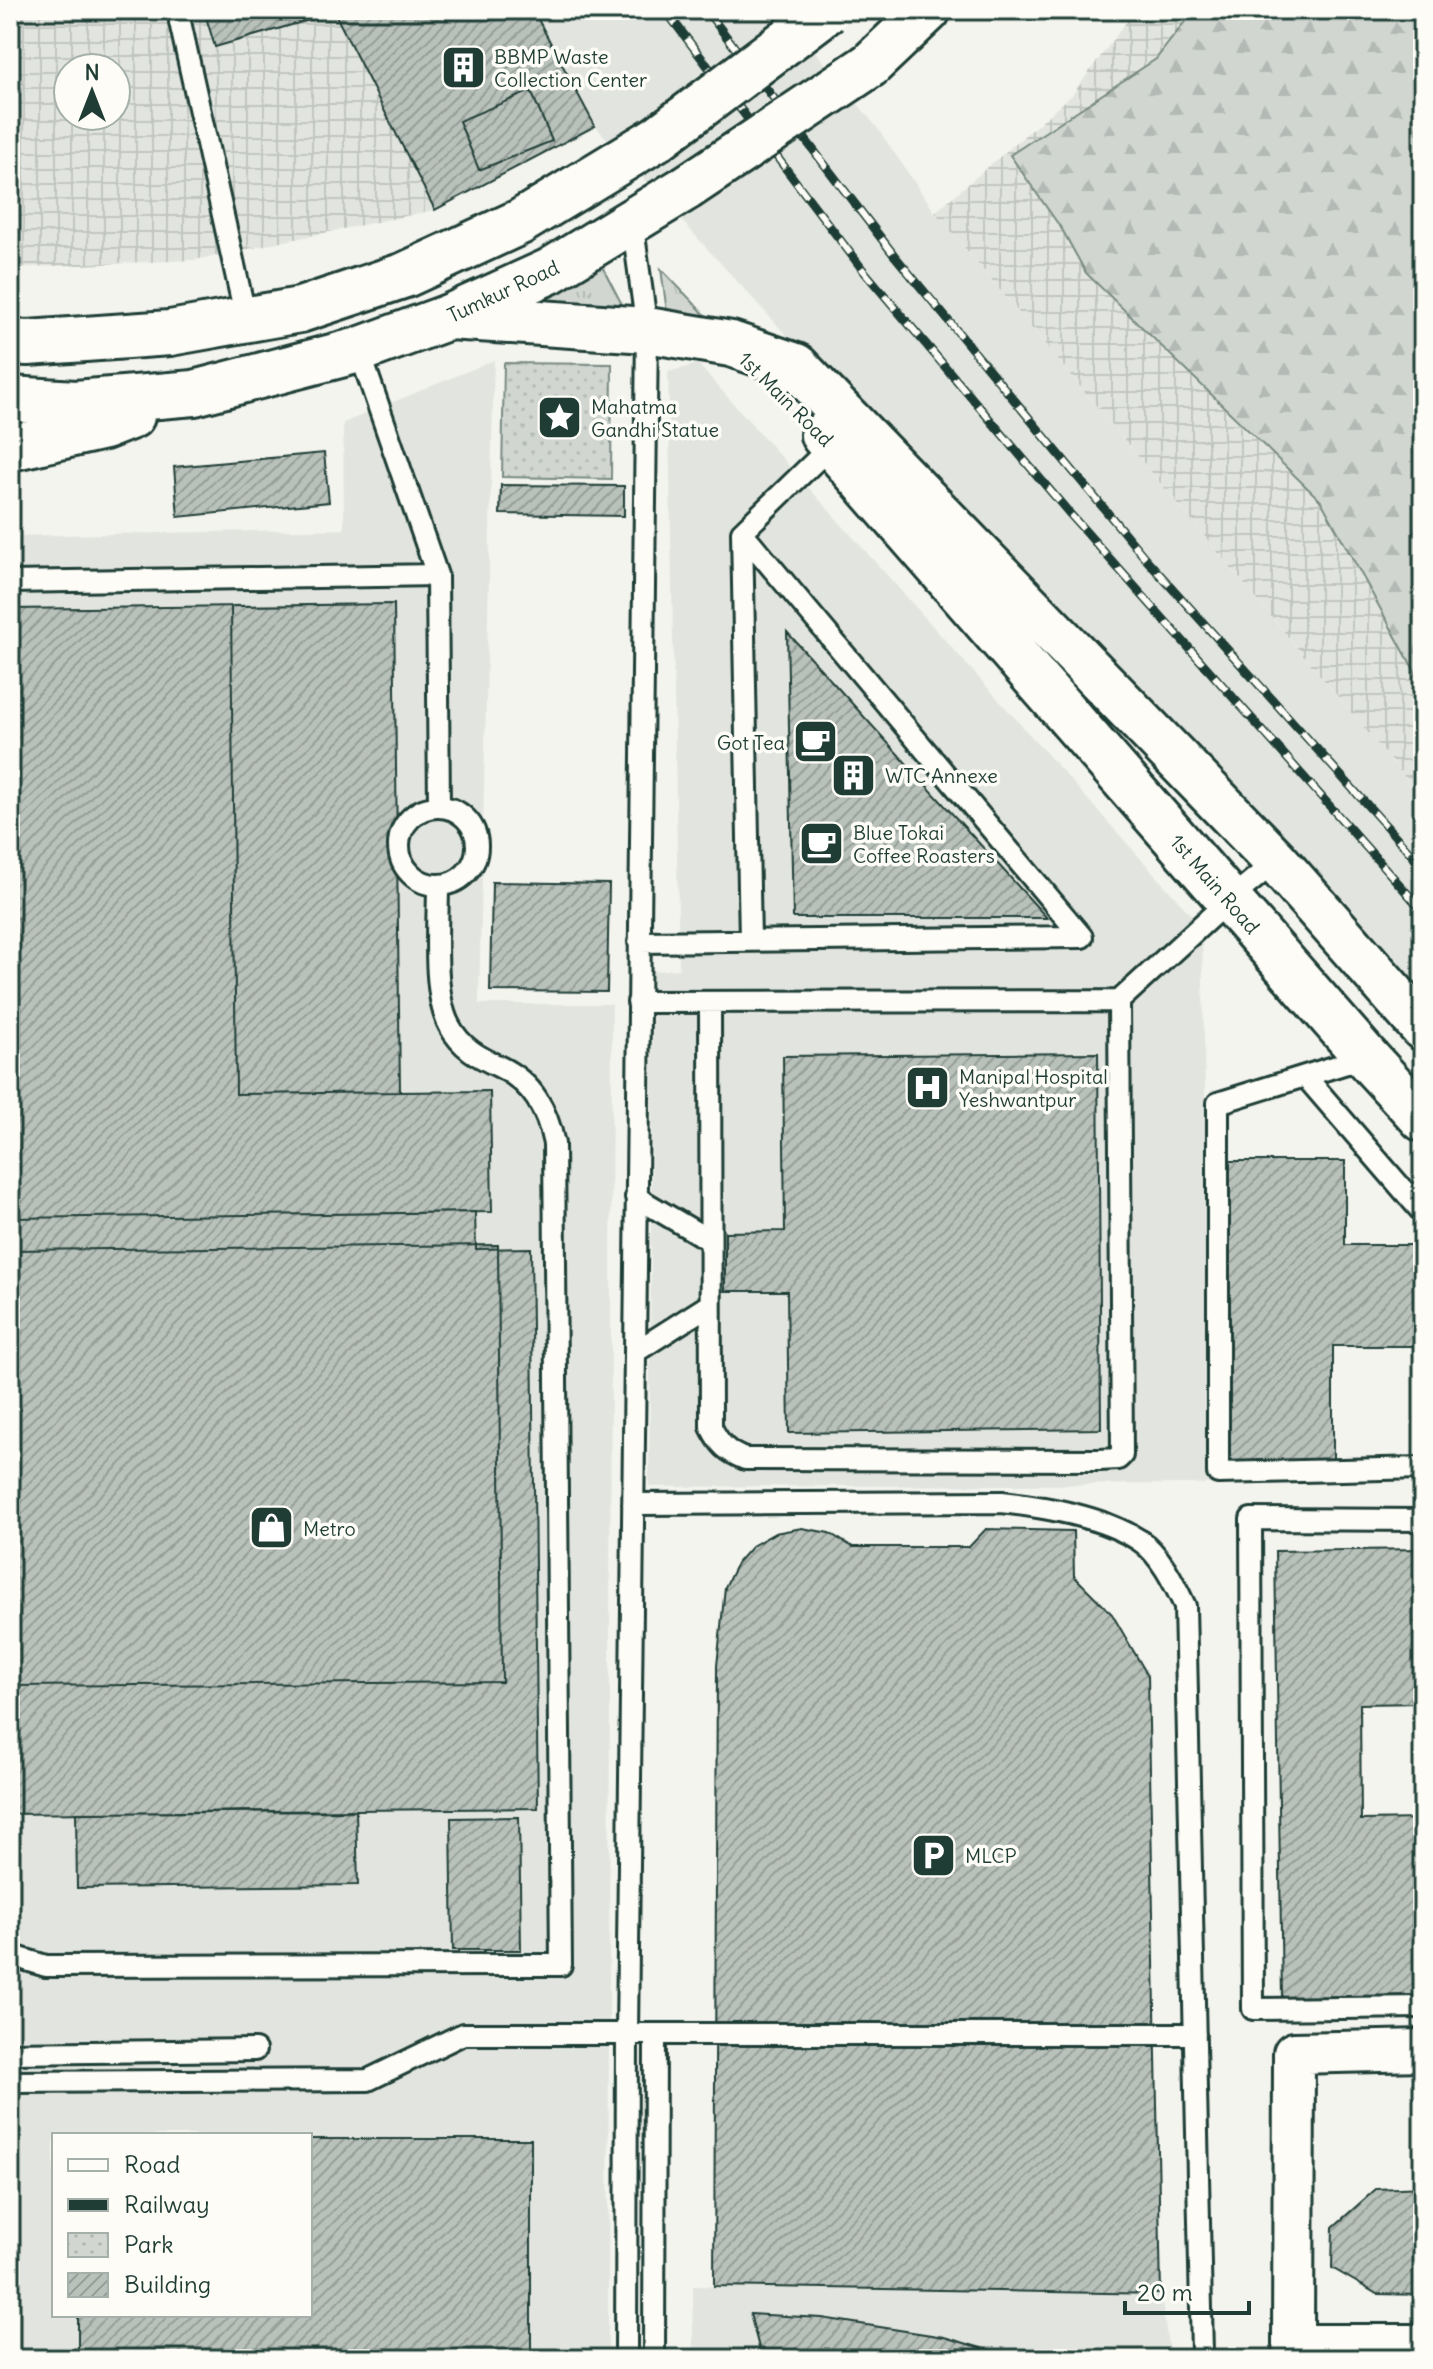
<svg xmlns="http://www.w3.org/2000/svg" width="1433" height="2369" viewBox="0 0 1433 2369" font-family="Delius,sans-serif">
<defs>
<pattern id="industrial-grid" width="8" height="8" patternUnits="userSpaceOnUse" patternTransform="scale(2)"><rect width="8" height="8" fill="#e2e5df"/><path d="M0 4h8M4 0v8" fill="none" stroke="#c1c5c0"/></pattern>
<pattern id="grass-tufts" width="24" height="20" patternUnits="userSpaceOnUse" patternTransform="scale(2)"><rect width="24" height="20" fill="#d1d6d1"/><path d="M3 7l-1-3M5 7V3M7 7l1-3M15 17l-1-3M17 17v-4M19 17l1-3" fill="none" stroke="#b3b9b4"/></pattern>
<pattern id="forest-firs" width="22" height="20" patternUnits="userSpaceOnUse" patternTransform="scale(2)"><rect width="22" height="20" fill="#d1d6d1"/><path d="M5 1l3.5 6h-7zM16 11l3.5 6h-7z" fill="#b3b9b4"/></pattern>
<pattern id="park-dots" width="8" height="8" patternUnits="userSpaceOnUse" patternTransform="scale(2)"><rect width="8" height="8" fill="#d1d6d1"/><path d="M2 2h.1M6 6h.1" fill="none" stroke="#b3b9b4" stroke-width="1.8" stroke-linecap="round"/></pattern>
<pattern id="building-hatch" width="6" height="6" patternUnits="userSpaceOnUse" patternTransform="scale(2)"><rect width="6" height="6" fill="#b9c1bb"/><path d="M-1 1l2-2M0 6l6-6M5 7l2-2" fill="none" stroke="#969e99"/></pattern>
</defs>
<rect width="100%" height="100%" fill="#f4f4ef"/>
<filter id="ink" filterUnits="userSpaceOnUse"><feTurbulence type="fractalNoise" baseFrequency=".0125" numOctaves="2"/><feDisplacementMap in="SourceGraphic" scale="16" xChannelSelector="R" yChannelSelector="G"/><feConvolveMatrix kernelMatrix="1 2 1 2 8 2 1 2 1" color-interpolation-filters="sRGB"/></filter>
<g filter="url(#ink)">
<path fill="#e2e5df" fill-rule="evenodd" d="M 533,10 L 781,10 L 876,126 L 935,212 L 1423,799 L 1423,1045 L 915,476 L 595,126 Z
M 494,360 L 479,1004 L 612,1004 L 608,2359 L 10,2359 L 10,536 L 344,529 L 343,423 ZM 54,2135 L 310,2135 L 310,2315 L 54,2315 Z
M 698,364 L 1202,927 L 1212,1484 L 649,1487 L 653,971 L 679,969 L 668,372 Z
M 693,2286 L 1161,2294 L 1170,2359 L 693,2359 Z"/>
<path fill="url(#industrial-grid)" fill-rule="evenodd" d="M 10,10 L 333,10 L 435,210 L 195,260 L 10,268 ZM 68,68 L 116,68 L 116,116 L 68,116 Z
M 1135,10 L 1423,10 L 1423,799 L 935,212 L 1072,95 Z"/>
<path fill="url(#grass-tufts)" stroke="#788a82" stroke-width="2" d="M 601,264 L 628,316 L 531,308 Z
M 661,269 L 717,327 L 668,319 Z"/>
<path fill="url(#forest-firs)" stroke="#788a82" stroke-width="2" d="M 1194,10 L 1423,10 L 1423,686 L 1321,501 L 1086,273 L 1063,231 L 1010,155 L 1156,59 Z"/>
<path fill="url(#park-dots)" stroke="#788a82" stroke-width="2" d="M 504,363 L 612,364 L 611,479 L 502,477 Z"/>
<path fill="url(#building-hatch)" stroke="#1f3d34" stroke-width="2" d="M 204,10 L 322,10 L 323,16 L 215,47 Z
M 333,10 L 533,10 L 595,126 L 435,210 Z
M 531,91 L 552,141 L 479,170 L 459,121 Z
M 324,453 L 329,502 L 178,517 L 174,467 Z
M 501,485 L 624,486 L 624,516 L 500,514 Z
M 394,604 L 400,1092 L 490,1091 L 492,1212 L 10,1218 L 10,609 Z
M 394,604 L 400,1092 L 236,1094 L 231,606 Z
M 787,632 L 1047,918 L 793,918 Z
M 492,882 L 609,884 L 607,992 L 490,991 Z
M 1098,1053 L 1101,1429 L 789,1433 L 787,1291 L 725,1291 L 725,1232 L 785,1231 L 783,1056 Z
M 1230,1161 L 1345,1161 L 1345,1245 L 1423,1245 L 1423,1346 L 1333,1346 L 1333,1462 L 1230,1462 Z
M 475,1212 L 476,1249 L 531,1248 L 538,1808 L 10,1814 L 10,1218 Z
M 498,1245 L 502,1682 L 13,1686 L 10,1250 Z
M 802,1528 L 829,1533 L 853,1547 L 969,1547 L 986,1529 L 1073,1531 L 1074,1576 L 1112,1614 L 1148,1676 L 1161,2294 L 714,2286 L 717,1666 L 725,1587 L 737,1563 L 752,1546 L 775,1533 Z
M 1423,1549 L 1423,1703 L 1360,1704 L 1361,1820 L 1423,1819 L 1423,1995 L 1282,1998 L 1275,1551 Z
M 356,1811 L 358,1885 L 77,1888 L 76,1813 Z
M 519,1817 L 521,1950 L 453,1950 L 451,1818 Z
M 310,2139 L 531,2139 L 531,2359 L 78,2359 L 78,2315 L 310,2315 Z
M 1423,2187 L 1423,2295 L 1377,2294 L 1332,2268 L 1333,2227 L 1376,2189 Z
M 750,2314 L 822,2318 L 944,2337 L 1019,2359 L 762,2359 Z"/>
<g fill="none" stroke-linecap="round" stroke-linejoin="round">
<defs>
<path id="lane" d="M 180,22 L 246,319
M 359,350 L 437,575 L 439,807
M 742,532 L 834,443
M 10,582 L 437,575
M399 846a39 39 0 1 1 78 0a39 39 0 1 1-78 0Z
M 639,942 L 1082,937 L 742,532 L 750,940
M 638,1002 L 1119,1001 L 1229,900 L 1276,861
M 710,1002 L 711,1427 C 720,1445 727,1452 745,1459 L 1099,1460 L 1118,1459 L 1122,1455 L 1119,1001
M 1366,1057 L 1218,1103 L 1218,1473 L 1423,1468
M 1305,1076 L 1423,1213
M 636,1197 L 709,1240
M 635,1352 L 709,1305
M 633,1504 L 1002,1502 C 1045,1507 1101,1516 1139,1540 C 1160,1553 1175,1585 1185,1606 L 1202,2353 L 1207,2359
M 1423,1520 L 1251,1519 L 1253,2009 L 1423,2007
M 10,1955 L 46,1966 L 561,1965 L 554,1144 C 547,1110 533,1083 500,1067 C 479,1057 461,1048 449,1025 C 432,992 438,924 438,885
M 10,2053 L 255,2050
M 10,2082 L 368,2080 L 463,2034 L 1195,2034
M 626,2359 L 627,2034 L 647,330 L 632,220
M 654,2359 L 655,2034"/>
<path id="street" d="M 1423,2050 L 1294,2053 L 1293,2345 L 1423,2345"/>
<path id="secondary" d="M 449,317 L 647,330 L 731,344 L 796,366 L 1276,861 L 1423,1028
M 823,435 L 1366,1057 L 1423,1119"/>
<path id="highway" d="M 870,65 L 928,10
M 10,342 L 28,343 L 170,333 L 300,310 L 405,275 L 520,222 L 658,138
M 10,399 L 76,403 L 194,393 L 359,350 L 449,317 L 550,271 L 686,188
M 10,448 L 104,427 L 132,416"/>
</defs>
<use href="#lane" stroke="#1f3d34" stroke-width="26"/>
<use href="#street" stroke="#1f3d34" stroke-width="46"/>
<use href="#secondary" stroke="#1f3d34" stroke-width="50"/>
<use href="#highway" stroke="#1f3d34" stroke-width="50"/>
<use href="#lane" stroke="#fdfcf7" stroke-width="20"/>
<use href="#street" stroke="#fdfcf7" stroke-width="40"/>
<use href="#secondary" stroke="#fdfcf7" stroke-width="44"/>
<use href="#highway" stroke="#fdfcf7" stroke-width="44"/>
<defs>
<path id="rail" d="M 665,10 L 863,270 L 1070,514 L 1423,911
M 706,10 L 894,255 L 1145,558 L 1423,867"/>
</defs>
<use href="#rail" stroke="#1f3d34" stroke-width="9"/>
<use href="#rail" stroke="#fdfcf7" stroke-width="6" stroke-dasharray="18" stroke-linecap="butt"/>
<defs>
<path id="highway-bridge" d="M 658,138 L 828,10
M 686,188 L 870,65"/>
</defs>
<use href="#highway-bridge" stroke="#1f3d34" stroke-width="50" stroke-linecap="butt"/>
<use href="#highway-bridge" stroke="#fdfcf7" stroke-width="44"/>
</g>
</g>
<defs>
<symbol id="building-square" viewBox="-11 -11 22 22"><rect x="-9" y="-9" width="18" height="18" rx="4" fill="#1f3d34" stroke="#fdfcf7"/><path d="M-4-6H4V6H1V3H-1V6H-4ZM-2.5-4.3h1.7v1.8h-1.7ZM.8-4.3h1.7v1.8H.8ZM-2.5-1h1.7V.8h-1.7ZM.8-1h1.7V.8H.8Z" fill="#fff"/></symbol>
<symbol id="sight-square" viewBox="-11 -11 22 22"><rect x="-9" y="-9" width="18" height="18" rx="4" fill="#1f3d34" stroke="#fdfcf7"/><path d="M0-6L1.8-2.2L6-1.7L2.9 1.2L3.7 5.4L0 3.3L-3.7 5.4L-2.9 1.2L-6-1.7L-1.8-2.2Z" fill="#fff"/></symbol>
<symbol id="cafe-square" viewBox="-11 -11 22 22"><rect x="-9" y="-9" width="18" height="18" rx="4" fill="#1f3d34" stroke="#fdfcf7"/><path d="M-5.5-4.5H6V0H3Q3 3.5 0 3.5H-2.5Q-5.5 3.5-5.5 0ZM3-3.2v2h1.7v-2ZM-6 4.5H4V6H-6Z" fill="#fff"/></symbol>
<symbol id="hospital-square" viewBox="-11 -11 22 22"><rect x="-9" y="-9" width="18" height="18" rx="4" fill="#1f3d34" stroke="#fdfcf7"/><path d="M-5-5h3v3.5h4V-5h3V5h-3V1.5h-4V5h-3Z" fill="#fff"/></symbol>
<symbol id="shop-square" viewBox="-11 -11 22 22"><rect x="-9" y="-9" width="18" height="18" rx="4" fill="#1f3d34" stroke="#fdfcf7"/><path d="M-5-2.5h2.3a2.7 3.5 0 0 1 5.4 0H5L5.5 6h-11ZM-1.5-2.5h3a1.5 2.3 0 0 0-3 0Z" fill="#fff"/></symbol>
<symbol id="parking-square" viewBox="-11 -11 22 22"><rect x="-9" y="-9" width="18" height="18" rx="4" fill="#1f3d34" stroke="#fdfcf7"/><path d="M-3.5-5.5H1a3.5 3.5 0 0 1 0 7H-1V5.5H-3.5ZM-1-3.4V-.6H.8a1.4 1.4 0 0 0 0-2.8Z" fill="#fff"/></symbol>
</defs>
<g fill-rule="evenodd">
<use href="#building-square" x="438" y="42" width="51" height="51"/>
<use href="#sight-square" x="534" y="392" width="51" height="51"/>
<use href="#cafe-square" x="790" y="716" width="51" height="51"/>
<use href="#building-square" x="828" y="750" width="51" height="51"/>
<use href="#cafe-square" x="796" y="818" width="51" height="51"/>
<use href="#hospital-square" x="902" y="1062" width="51" height="51"/>
<use href="#shop-square" x="246" y="1502" width="51" height="51"/>
<use href="#parking-square" x="908" y="1830" width="51" height="51"/>
</g>
<g text-anchor="middle" dominant-baseline="central" stroke-width="7" stroke-linejoin="round" paint-order="stroke">
<g font-size="20" fill="#1f3d34" stroke="#fdfcf7" text-anchor="start">
<text x="494" y="56">BBMP Waste<tspan x="494" dy="23">Collection Center</tspan></text>
<text x="591" y="406">Mahatma<tspan x="591" dy="23">Gandhi Statue</tspan></text>
<text x="785" y="742" text-anchor="end">Got Tea</text>
<text x="885" y="775">WTC Annexe</text>
<text x="853" y="832">Blue Tokai<tspan x="853" dy="23">Coffee Roasters</tspan></text>
<text x="959" y="1076">Manipal Hospital<tspan x="959" dy="23">Yeshwantpur</tspan></text>
<text x="303" y="1528">Metro</text>
<text x="965" y="1855">MLCP</text>
</g>
<g font-size="20" fill="#1f3d34" stroke="#fdfcf7">
<text transform="translate(503 291) rotate(-25)">Tumkur Road</text>
<text transform="translate(786 399) rotate(45)">1st Main Road</text>
<text transform="translate(1215 884) rotate(49)">1st Main Road</text>
</g>
</g>
<rect width="1433" height="2369" fill="none" stroke="#fdfcf7" stroke-width="40"/>
<rect x="20" y="20" width="1393" height="2329" fill="none" stroke="#1f3d34" stroke-width="3" filter="url(#ink)"/>
<rect x="52" y="2133" width="260" height="184" fill="#fdfcf7" stroke="#a4b0a9" stroke-width="2"/>
<rect x="68" y="2159" width="40" height="12" fill="#fdfcf7" stroke="#a4b0a9" stroke-width="2"/>
<text x="124" y="2173" font-size="24" fill="#1f3d34">Road</text>
<rect x="68" y="2199" width="40" height="12" fill="#1f3d34" stroke="#a4b0a9" stroke-width="2"/>
<text x="124" y="2213" font-size="24" fill="#1f3d34">Railway</text>
<rect x="68" y="2233" width="40" height="24" fill="url(#park-dots)" stroke="#a4b0a9" stroke-width="2"/>
<text x="124" y="2253" font-size="24" fill="#1f3d34">Park</text>
<rect x="68" y="2273" width="40" height="24" fill="url(#building-hatch)" stroke="#a4b0a9" stroke-width="2"/>
<text x="124" y="2293" font-size="24" fill="#1f3d34">Building</text>
<g transform="translate(92 92)"><circle r="38" fill="#fdfcf7" stroke="#a4b0a9" stroke-width="2"/>
<path d="M0-6L14 30L0 20L-14 30Z" fill="#1f3d34"/>
<text y="-12" font-size="22" font-weight="bold" text-anchor="middle" fill="#1f3d34">N</text>
</g>
<path d="M1125 2301v12h124v-12" fill="none" stroke="#1f3d34" stroke-width="4"/>
<text x="1137" y="2301" font-size="24" fill="#1f3d34" stroke="#fdfcf7" stroke-width="6" paint-order="stroke">20 m</text>
</svg>
